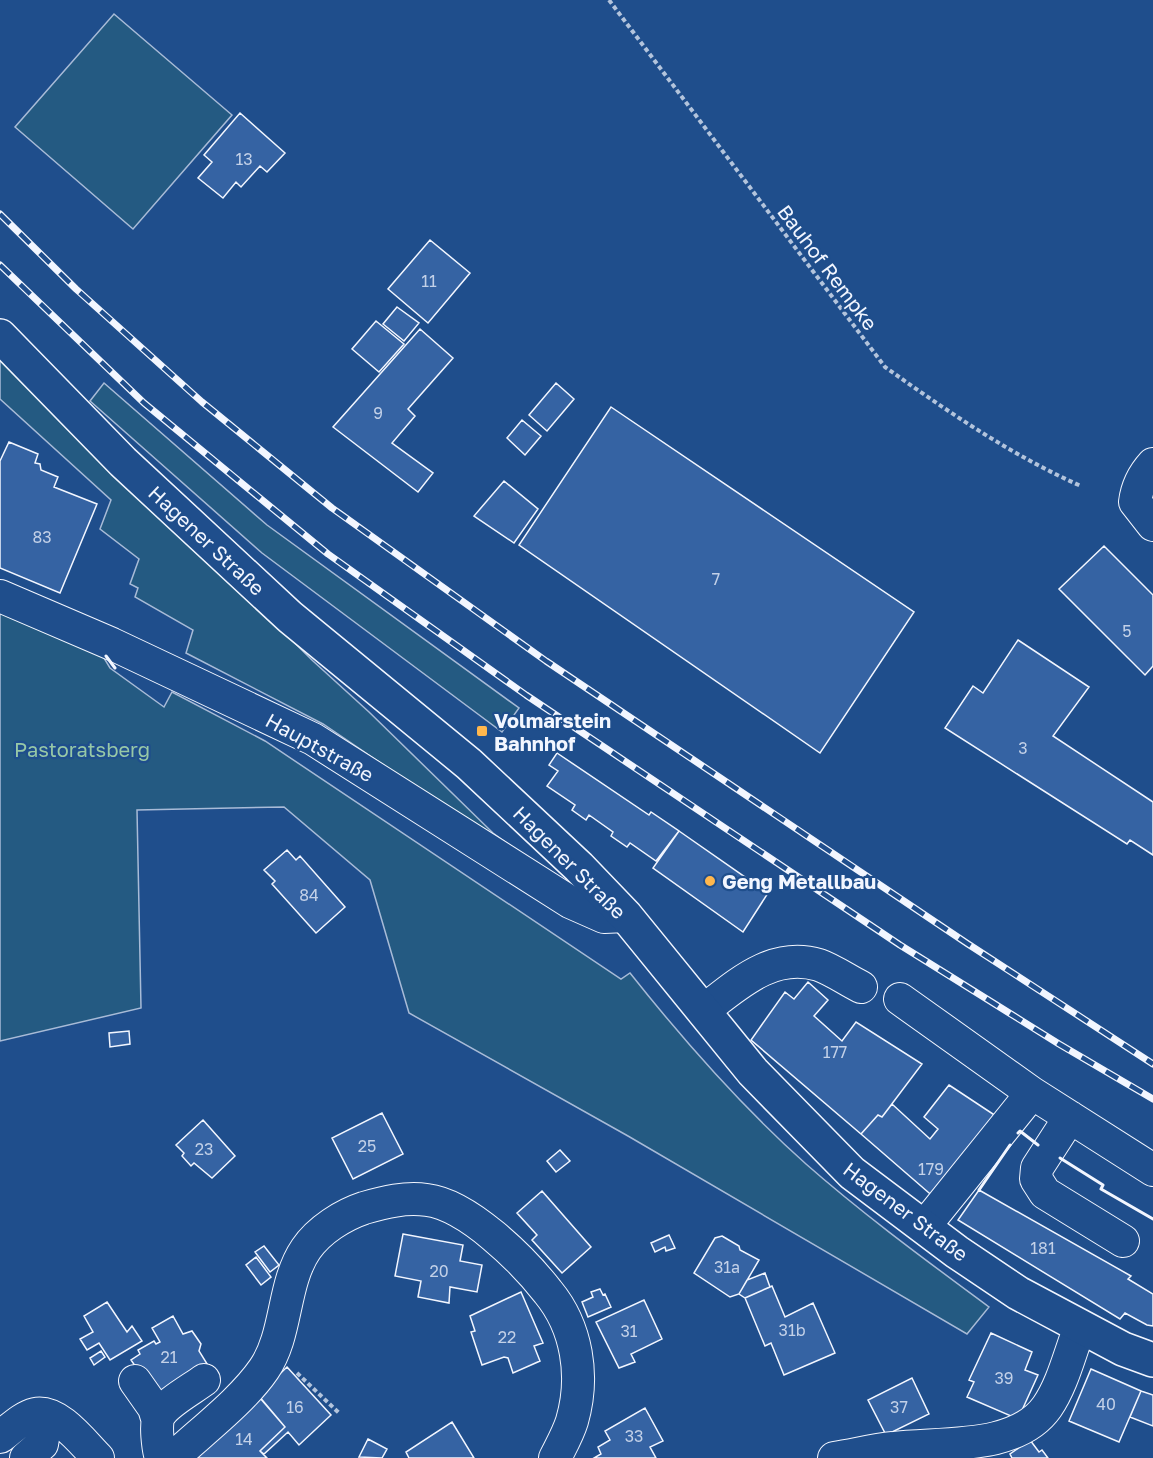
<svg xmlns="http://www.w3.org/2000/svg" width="1153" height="1458" viewBox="0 0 1153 1458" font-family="'Golos Text',sans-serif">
<rect width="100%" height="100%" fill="#1f4e8c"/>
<path fill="#245a82" stroke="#a8bbd7" stroke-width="1.5" d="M 114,14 L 232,115 L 133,229 L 15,127 Z
M 0,353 L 313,661 L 369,712 L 493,833 L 541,868 L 528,863 L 323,724 L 186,653 L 193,630 L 135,597 L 138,588 L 130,584 L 139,559 L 100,529 L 111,500 L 0,399 Z
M 104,383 L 267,525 L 519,708 L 502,732 L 262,553 L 90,401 Z
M 0,611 L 101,653 L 110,668 L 164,707 L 172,692 L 265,741 L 621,979 L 630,973 C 684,1041 741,1106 806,1164 C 864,1215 927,1261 989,1307 L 967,1334 L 628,1136 L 409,1013 L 370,880 L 284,807 L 137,810 L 141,1008 L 0,1041 Z"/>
<path fill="#3563a3" stroke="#f2f6ff" stroke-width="1.5" d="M 240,113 L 285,153 L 267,172 L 260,166 L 241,187 L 236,182 L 223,198 L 198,178 L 212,162 L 204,155 Z
M 430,240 L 470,273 L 428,323 L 388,289 Z
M 397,307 L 419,323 L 404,341 L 383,324 Z
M 376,321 L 404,344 L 379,372 L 352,349 Z
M 420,329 L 453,358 L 408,409 L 415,416 L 392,443 L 433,473 L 418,492 L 333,427 Z
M 556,383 L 574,399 L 547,431 L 529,415 Z
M 611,407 L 914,612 L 820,753 L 519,545 Z
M 522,420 L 541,436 L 525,455 L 507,438 Z
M 9,442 L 38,454 L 35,463 L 40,464 L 41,470 L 58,477 L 54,487 L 97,504 L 60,593 L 0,568 L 0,461 Z
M 504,481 L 538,509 L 514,543 L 474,516 Z
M 1104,546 L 1153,595 L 1153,666 L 1145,675 L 1059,589 Z
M 1018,640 L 1089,687 L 1053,736 L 1153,802 L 1153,855 L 1130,840 L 1127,844 L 945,728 L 973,686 L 983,693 Z
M 557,753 L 649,815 L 651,812 L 679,831 L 656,861 L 630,843 L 627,847 L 611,836 L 613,832 L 589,815 L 586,820 L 572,810 L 575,805 L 547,786 L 558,771 L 549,765 Z
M 679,831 L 768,893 L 743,932 L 653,868 Z
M 287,850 L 296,860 L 300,856 L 345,907 L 316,933 L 272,884 L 275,881 L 264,870 Z
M 808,982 L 828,1000 L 814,1016 L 842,1041 L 856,1022 L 922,1064 L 882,1117 L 878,1115 L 861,1134 L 751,1040 L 785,992 L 794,999 Z
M 129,1031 L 130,1044 L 110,1047 L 109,1033 Z
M 949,1085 L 1002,1120 L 936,1199 L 861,1134 L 878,1115 L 882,1117 L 892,1104 L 930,1139 L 938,1129 L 924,1117 Z
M 382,1113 L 403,1154 L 353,1179 L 332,1138 Z
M 203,1120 L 235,1156 L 212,1178 L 194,1163 L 191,1166 L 182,1156 L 184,1153 L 176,1145 Z
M 560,1150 L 570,1161 L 556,1172 L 547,1161 Z
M 979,1190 L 1131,1276 L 1128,1279 L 1153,1294 L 1153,1326 L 1147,1325 L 1125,1313 L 1120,1319 L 958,1220 Z
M 542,1191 L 591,1247 L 562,1273 L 532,1240 L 537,1235 L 517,1213 Z
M 403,1234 L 463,1245 L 460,1261 L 482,1265 L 477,1292 L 450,1287 L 449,1303 L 418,1297 L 421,1281 L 395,1276 Z
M 669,1235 L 675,1248 L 666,1251 L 665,1247 L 655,1252 L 651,1243 Z
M 722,1236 L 739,1246 L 740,1250 L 759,1260 L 739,1294 L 730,1297 L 694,1273 L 715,1238 Z
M 264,1246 L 279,1265 L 270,1272 L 255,1252 Z
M 256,1257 L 271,1277 L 261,1285 L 246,1265 Z
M 765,1273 L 770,1287 L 745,1298 L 739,1294 L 747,1280 Z
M 772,1286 L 785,1317 L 813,1303 L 835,1353 L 784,1375 L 771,1343 L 765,1346 L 745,1298 Z
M 600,1289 L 603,1295 L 605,1294 L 611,1307 L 588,1317 L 582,1302 L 593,1297 L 591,1292 Z
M 521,1292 L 543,1343 L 534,1346 L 540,1361 L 513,1373 L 508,1358 L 504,1357 L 482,1365 L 471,1332 L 475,1331 L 470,1316 Z
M 644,1300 L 662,1339 L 631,1354 L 635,1362 L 619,1368 L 596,1322 Z
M 107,1302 L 127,1332 L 132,1326 L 142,1341 L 110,1360 L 99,1343 L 87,1350 L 80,1339 L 93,1332 L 84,1316 Z
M 173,1316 L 183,1334 L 192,1331 L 201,1344 L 199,1351 L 209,1367 L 165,1397 L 161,1390 L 155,1395 L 131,1360 L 140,1354 L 138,1350 L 154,1341 L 156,1344 L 160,1342 L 152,1328 Z
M 991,1333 L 1032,1352 L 1025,1370 L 1038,1375 L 1018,1419 L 967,1397 L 974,1382 L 969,1380 Z
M 101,1351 L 105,1357 L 94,1365 L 90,1358 Z
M 287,1367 L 331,1415 L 299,1445 L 288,1432 L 264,1454 L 260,1451 L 285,1427 L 258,1395 Z
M 1091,1369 L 1141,1391 L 1119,1442 L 1069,1421 Z
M 912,1378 L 929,1414 L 886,1435 L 868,1400 Z
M 1141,1391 L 1153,1395 L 1153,1426 L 1130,1417 Z
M 260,1398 L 285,1427 L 260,1451 L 267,1458 L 194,1458 Z
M 645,1408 L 663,1441 L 650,1447 L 656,1458 L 594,1458 L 601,1454 L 598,1447 L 610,1440 L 605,1431 Z
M 452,1422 L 474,1458 L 409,1458 L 406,1452 Z
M 368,1439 L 387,1449 L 382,1458 L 359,1457 Z
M 1030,1440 L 1039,1452 L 1042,1450 L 1048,1458 L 1012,1458 L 1010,1454 Z"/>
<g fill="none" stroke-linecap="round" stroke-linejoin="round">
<defs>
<path id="minor" d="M 1153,464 C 1143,475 1137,486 1135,502 L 1153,525
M 0,596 L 112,644 L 313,739 L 570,902 L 604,917 L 626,916
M 900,999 L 1032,1093 L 1153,1170
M 703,1011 C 737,985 772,951 819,965 C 833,970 847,980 861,987
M 1070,1117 L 1037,1168 L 1036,1179 L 1045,1193 L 1123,1241
M 924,1227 L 1032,1093
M 135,1381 L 154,1408 L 157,1418
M 0,1437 C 10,1430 22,1417 35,1414 C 58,1409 83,1443 98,1458
M 26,1458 L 42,1444 L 47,1415
M 161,1458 C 158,1449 155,1423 159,1416 C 166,1403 192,1389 204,1380
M 173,1458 C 202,1431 242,1401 264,1369 C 288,1334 282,1284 306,1249 C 319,1230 343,1215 364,1208 C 385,1202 405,1197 427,1200 C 468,1205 523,1260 548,1292 C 577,1327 585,1376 572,1421 C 568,1434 561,1446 555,1458
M 834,1458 C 854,1455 873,1450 893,1448 C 940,1442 1016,1451 1047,1407 C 1063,1384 1070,1352 1080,1327"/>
<path id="major" d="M 0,336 L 123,462 L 290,617 L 469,764 L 579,867 L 626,916 L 753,1072 L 852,1173 L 957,1252 L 1018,1293 L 1123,1349 L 1153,1360"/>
</defs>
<use href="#minor" stroke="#f2f6ff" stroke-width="34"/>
<use href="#major" stroke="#f2f6ff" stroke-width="36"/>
<path stroke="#b3c4dc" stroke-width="4" stroke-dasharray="4.5 3" stroke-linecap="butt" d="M 609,0 L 885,367 C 947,411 1011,455 1081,486
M 297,1373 L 339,1413"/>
<use href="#minor" stroke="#1f4e8c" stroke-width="32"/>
<use href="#major" stroke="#1f4e8c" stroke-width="33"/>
<defs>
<path id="rail" d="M 0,214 L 76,289 L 202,402 L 332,508 L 546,661 L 968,944 L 1153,1064
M 0,265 L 144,403 L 328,554 L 526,695 L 900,945 L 1059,1044 L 1153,1099"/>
</defs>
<use href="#rail" stroke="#f2f6ff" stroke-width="7"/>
<use href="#rail" stroke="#1f4e8c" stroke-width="4.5" stroke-dasharray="14" stroke-linecap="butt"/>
<path stroke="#f2f6ff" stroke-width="3" d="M 106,656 L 115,668
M 1018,1133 L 1020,1131 L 1038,1145
M 1060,1158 L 1103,1185 L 1101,1189 L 1153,1219
M 979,1190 L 1010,1145"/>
</g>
<g fill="#ffb74d" stroke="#1f4e8c" stroke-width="2">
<rect x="476" y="725" width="12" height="12" rx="3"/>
<circle cx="710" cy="881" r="6"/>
</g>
<g text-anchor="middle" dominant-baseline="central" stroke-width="4.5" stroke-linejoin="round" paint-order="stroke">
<g font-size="16" fill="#c3d1e8">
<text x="244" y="159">13</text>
<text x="429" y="281">11</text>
<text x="378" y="413">9</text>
<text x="42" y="537">83</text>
<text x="716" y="579">7</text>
<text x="1127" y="631">5</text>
<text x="1023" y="748">3</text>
<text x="309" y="895">84</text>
<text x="835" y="1052">177</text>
<text x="367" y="1146">25</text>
<text x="204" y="1149">23</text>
<text x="931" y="1169">179</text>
<text x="1043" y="1248">181</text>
<text x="727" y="1267">31a</text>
<text x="439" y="1271">20</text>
<text x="792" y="1330">31b</text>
<text x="629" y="1331">31</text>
<text x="507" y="1337">22</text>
<text x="169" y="1357">21</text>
<text x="1004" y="1378">39</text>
<text x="1106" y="1404">40</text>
<text x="295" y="1407">16</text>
<text x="899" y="1407">37</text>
<text x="634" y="1436">33</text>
<text x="244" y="1439">14</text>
</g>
<g font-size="20" fill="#f2f6ff" stroke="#1f4e8c">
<text transform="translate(828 267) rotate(53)">Bauhof Rempke</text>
<text transform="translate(207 540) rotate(43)">Hagener Straße</text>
<text transform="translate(320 747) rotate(29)">Hauptstraße</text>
<text transform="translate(570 862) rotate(45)">Hagener Straße</text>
<text transform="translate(906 1211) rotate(37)">Hagener Straße</text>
</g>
<g font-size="20" font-weight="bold" fill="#f2f6ff" stroke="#1f4e8c" text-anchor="start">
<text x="494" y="720">Volmarstein<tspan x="494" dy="23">Bahnhof</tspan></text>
<text x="722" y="881">Geng Metallbau</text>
</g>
<g font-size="20" fill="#97c8a6" stroke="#1f4e8c">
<text x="82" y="749">Pastoratsberg</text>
</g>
</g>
</svg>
